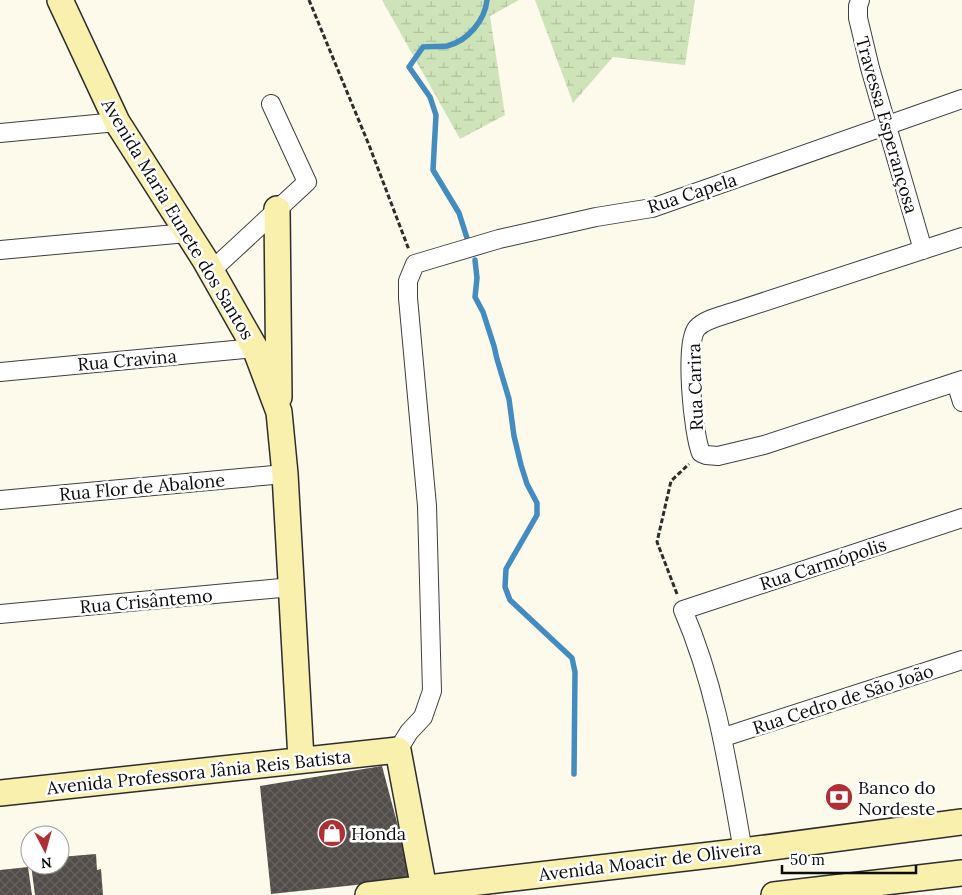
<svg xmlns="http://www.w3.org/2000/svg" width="962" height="895" viewBox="0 0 962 895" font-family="Lora,serif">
<defs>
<pattern id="wetland-marsh" width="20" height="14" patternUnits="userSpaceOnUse" patternTransform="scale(1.25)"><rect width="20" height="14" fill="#cee4b8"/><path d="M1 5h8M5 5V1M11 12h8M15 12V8" fill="none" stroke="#b0c29d"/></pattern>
<pattern id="building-cross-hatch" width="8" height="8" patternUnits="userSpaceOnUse" patternTransform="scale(1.25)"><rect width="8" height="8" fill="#534d49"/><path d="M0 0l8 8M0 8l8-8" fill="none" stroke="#67625f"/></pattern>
</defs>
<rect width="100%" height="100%" fill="#fdfaeb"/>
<path fill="url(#wetland-marsh)" d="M 382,0 L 519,0 L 490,16 L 505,115 L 460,139 Z
M 535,0 L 695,0 L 685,65 L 613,57 L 573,103 Z"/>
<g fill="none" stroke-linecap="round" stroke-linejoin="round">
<path stroke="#428cc0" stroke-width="5.5" d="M 467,238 L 459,213 L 433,170 L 436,115 L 430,97 L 409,67 L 423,47 C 430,46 439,47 447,46 C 468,41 485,20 487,0
M 475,260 L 477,278 L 475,297 L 483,312 L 494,346 L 497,359 L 509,399 L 514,436 L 521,465 L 527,484 L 537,503 L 537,515 L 506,569 L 505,587 L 510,600 L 572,658 L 575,672 L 574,774"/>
</g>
<path fill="url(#building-cross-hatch)" d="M 382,766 L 412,879 L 271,894 L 260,786 Z
M 96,854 L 97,870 L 101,869 L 103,895 L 35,895 L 31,865 L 60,865 L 60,857 Z
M 28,867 L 32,895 L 0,895 L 0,870 Z"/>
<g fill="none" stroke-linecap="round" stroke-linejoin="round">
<defs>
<path id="street" d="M 860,0 L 858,6 L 858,18 L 870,68 L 923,250
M 0,133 L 117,122
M 962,237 L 733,312 C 722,316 705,319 697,328 C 684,342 693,434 701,453 L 706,455 L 718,456 L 764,445 L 962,380
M 0,250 L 187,233
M 211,271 L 307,182 L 271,104
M 0,372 L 255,348
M 956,382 L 962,402
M 0,500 L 285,474
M 0,614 L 292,587
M 724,737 L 962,660
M 398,750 L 409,732 L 423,717 L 432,691 L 427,506 L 408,298 L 408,281 L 415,264 L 499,239 L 596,217 L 652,208 L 962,99
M 743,851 C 728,767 717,689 683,610 L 962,518"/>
<path id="secondary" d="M 60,0 L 117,122 L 205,260 L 255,348 L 279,412 L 285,474 L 301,759
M 277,209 L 279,397
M 0,793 L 398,750 L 424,889
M 368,895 L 728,853 L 962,822
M 774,895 L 962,873"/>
</defs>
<use href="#street" stroke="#3e3e3e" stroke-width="20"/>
<use href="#secondary" stroke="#2d2d2d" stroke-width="28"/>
<path stroke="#2d2d2d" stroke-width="3" stroke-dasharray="5 2.5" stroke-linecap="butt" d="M 309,0 L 369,145 L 409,250
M 677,594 L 657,542 L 671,481 L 689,464"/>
<use href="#street" stroke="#fff" stroke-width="18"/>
<use href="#secondary" stroke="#f8f0ac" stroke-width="25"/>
</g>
<defs>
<symbol id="bank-disc" viewBox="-11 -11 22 22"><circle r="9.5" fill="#ae3035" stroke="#fff"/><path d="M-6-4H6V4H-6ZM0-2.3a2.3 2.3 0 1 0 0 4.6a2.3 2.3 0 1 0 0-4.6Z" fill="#fff"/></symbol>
<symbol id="shop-disc" viewBox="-11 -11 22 22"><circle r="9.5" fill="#ae3035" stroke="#fff"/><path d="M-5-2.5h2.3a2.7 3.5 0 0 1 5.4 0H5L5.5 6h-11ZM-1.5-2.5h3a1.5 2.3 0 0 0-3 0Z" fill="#fff"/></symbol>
</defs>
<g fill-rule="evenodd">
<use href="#bank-disc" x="823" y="781" width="32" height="32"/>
<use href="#shop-disc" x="316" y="817" width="32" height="32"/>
</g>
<g text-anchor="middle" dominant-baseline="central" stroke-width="5" stroke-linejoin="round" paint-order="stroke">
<g font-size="18" fill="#0b0b0b" stroke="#fff">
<text transform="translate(887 125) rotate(74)">Travessa Esperançosa</text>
<text transform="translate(692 193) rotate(-18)">Rua Capela</text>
<text transform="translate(178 219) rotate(59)">Avenida Maria Eunete dos Santos</text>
<text transform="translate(127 360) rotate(-5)">Rua Cravina</text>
<text transform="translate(695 387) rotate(-92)">Rua Carira</text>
<text transform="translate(142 487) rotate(-5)">Rua Flor de Abalone</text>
<text transform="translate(823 564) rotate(-18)">Rua Carmópolis</text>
<text transform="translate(146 601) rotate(-5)">Rua Crisântemo</text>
<text transform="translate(843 699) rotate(-18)">Rua Cedro de São João</text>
<text transform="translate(199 772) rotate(-6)">Avenida Professora Jânia Reis Batista</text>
<text transform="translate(650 861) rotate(-7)">Avenida Moacir de Oliveira</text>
</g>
<g font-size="18" fill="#0b0b0b" stroke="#fff" text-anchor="start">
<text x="858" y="787">Banco do<tspan x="858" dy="21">Nordeste</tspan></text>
<text x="351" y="833">Honda</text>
</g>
</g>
<g transform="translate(45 850) rotate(174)"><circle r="24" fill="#ffffff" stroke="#9d9d9d"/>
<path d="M0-4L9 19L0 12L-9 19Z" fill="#ae3035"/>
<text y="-8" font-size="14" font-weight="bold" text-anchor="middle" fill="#0b0b0b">N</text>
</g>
<path d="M782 865v8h134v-8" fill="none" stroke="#0b0b0b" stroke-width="2.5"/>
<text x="790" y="865" font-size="15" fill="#0b0b0b" stroke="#ffffff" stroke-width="4" paint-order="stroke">50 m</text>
</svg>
